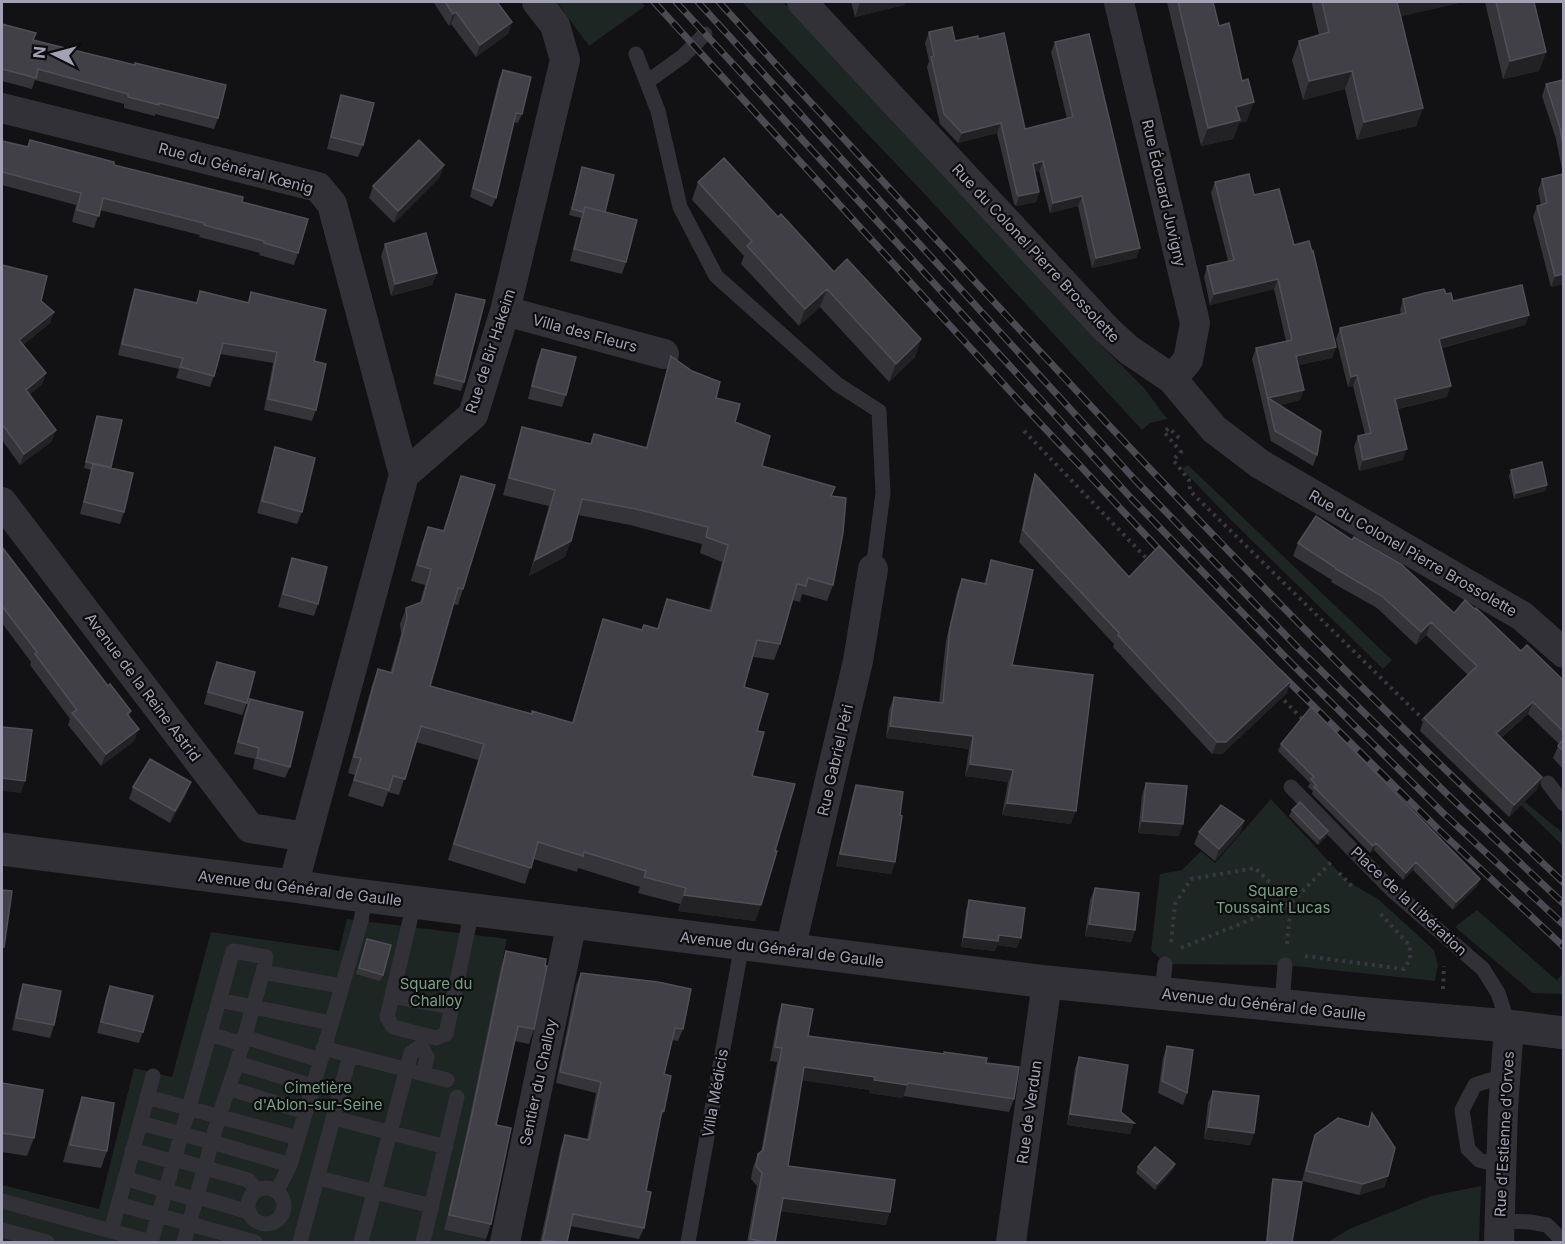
<svg xmlns="http://www.w3.org/2000/svg" width="1565" height="1244" viewBox="0 0 1565 1244" font-family="Inter,sans-serif">
<rect width="100%" height="100%" fill="#121113"/>
<path fill="#1d2622" d="M 557,2 L 641,2 L 645,6 L 589,46 Z
M 742,2 L 783,2 L 1102,346 L 1145,389 L 1167,419 L 1150,423 L 1142,430 L 919,188 Z
M 1188,465 L 1392,660 L 1383,669 L 1230,519 L 1182,469 Z
M 1271,799 L 1347,881 L 1378,899 L 1434,950 L 1438,965 L 1435,981 L 1285,965 L 1165,964 L 1151,950 L 1160,874 L 1182,870 L 1201,851 L 1215,863 Z
M 1525,802 L 1563,833 L 1563,846 L 1521,805 Z
M 1477,910 L 1562,985 L 1557,980 L 1563,973 L 1563,994 L 1533,993 L 1455,927 Z
M 347,919 L 507,939 L 466,1134 L 444,1230 L 486,1239 L 485,1242 L 2,1242 L 2,1185 L 99,1209 L 134,1068 L 172,1077 L 211,932 L 330,949 L 339,951 Z
M 1481,1186 L 1479,1242 L 1328,1242 L 1349,1229 L 1431,1196 Z"/>
<g fill="none" stroke-linecap="round" stroke-linejoin="round">
<path stroke="#39373f" stroke-width="4" stroke-dasharray="3 4.5" stroke-linecap="butt" d="M 1024,431 L 1151,563
M 1179,438 L 1169,428 L 1164,432 L 1181,452 L 1173,460 L 1189,480 L 1190,491 L 1426,722
M 1279,695 L 1305,722
M 1339,873 L 1353,887
M 1171,942 L 1175,904 L 1191,879 L 1255,868 L 1291,903
M 1287,944 L 1291,903
M 1181,948 L 1291,903 L 1333,860
M 1305,956 L 1404,969 L 1410,959 L 1410,946 L 1378,911
M 1443,989 L 1444,966"/>
<path stroke="#333138" stroke-width="15" d="M 636,54 L 658,111 L 680,207 L 716,276 L 837,384 L 879,411 L 883,493 L 873,569
M 647,82 L 683,56 L 705,34
M 1548,783 L 1564,804
M 1291,787 L 1392,890 L 1483,969 L 1498,993 L 1509,1026
M 414,903 L 387,1017 L 393,1027 L 436,1038 L 446,1034 L 472,910
M 263,972 L 341,986
M 1162,994 L 1165,964
M 392,996 L 452,1007
M 219,1000 L 331,1023
M 1282,1006 L 1285,965
M 210,1034 L 242,1044
M 244,1037 L 320,1060
M 323,1048 L 447,1080
M 237,1063 L 312,1086
M 228,1088 L 305,1112
M 147,1097 L 298,1138
M 334,1118 L 446,1147
M 140,1123 L 212,1142 L 290,1165
M 132,1150 L 174,1162
M 174,1159 L 248,1180 L 257,1190
M 1501,1166 L 1479,1160 L 1468,1149 L 1462,1110 L 1475,1085 L 1506,1075
M 125,1178 L 197,1200
M 318,1178 L 432,1206
M248 1206a18 18 0 1 1 36 0a18 18 0 1 1-36 0Z
M 277,1191 L 290,1165 L 298,1138 L 361,921 L 365,896
M 198,1197 L 249,1212
M 2,1201 L 151,1242
M 118,1204 L 255,1242
M 1500,1221 L 1530,1222 L 1547,1225 L 1564,1242
M 2,1230 L 47,1242
M 111,1231 L 153,1076
M 151,1242 L 233,951 L 266,957 L 263,972 L 237,1063 L 219,1116 L 184,1242
M 300,1242 L 350,1055
M 361,1242 L 411,1053 L 421,1046 L 427,1057 L 423,1073
M 423,1242 L 457,1097
M 688,1242 L 742,944"/>
<path stroke="#333138" stroke-width="30" d="M 802,2 L 1107,330 L 1129,350 L 1172,379 L 1214,429 L 1260,464 L 1522,616 L 1564,653
M 1119,2 L 1195,323 L 1188,360 L 1172,379
M 2,108 L 318,187 L 332,204 L 404,475
M 505,311 L 664,354
M 2,502 L 250,828 L 306,837
M 293,886 L 404,475 L 473,415 L 505,311 L 565,60 L 555,25 L 537,2
M 790,950 L 858,661 L 873,569
M 505,1242 L 572,922
M 1011,1242 L 1047,982
M 1499,1242 L 1503,1109 L 1509,1026"/>
<path stroke="#333138" stroke-width="33" d="M 2,849 L 293,886 L 341,893 L 1047,982 L 1367,1014 L 1509,1026 L 1564,1033"/>
<defs>
<path id="rail" d="M 654,2 L 1019,401 L 1169,560
M 676,2 L 1132,499 L 1294,666 L 1444,814 L 1564,925
M 698,2 L 1137,482 L 1298,648 L 1449,796 L 1564,904
M 719,2 C 993,302 1266,604 1564,883
M 1279,672 L 1440,831 L 1564,947"/>
</defs>
<use href="#rail" stroke="#4c4a53" stroke-width="7"/>
<use href="#rail" stroke="#0d0c0d" stroke-width="4.5" stroke-dasharray="14" stroke-linecap="butt"/>
</g>
<path fill="#353439" d="M 430,2 L 497,2 L 512,22 L 508,34 L 476,57 L 451,24 L 449,26 L 434,3 Z
M 851,2 L 905,2 L 904,5 L 855,17 Z
M 1167,2 L 1213,2 L 1219,26 L 1247,121 L 1239,123 L 1233,139 L 1201,146 Z
M 1313,2 L 1463,2 L 1401,16 L 1423,108 L 1416,126 L 1357,140 L 1345,89 L 1303,100 L 1292,60 L 1299,41 L 1319,35 L 1312,4 Z
M 1485,2 L 1534,2 L 1546,52 L 1539,71 L 1503,79 Z
M 2,24 L 33,40 L 218,118 L 214,129 L 155,114 L 155,116 L 124,108 L 124,104 L 35,80 L 32,89 L 2,81 Z
M 929,32 L 955,41 L 978,39 L 1025,129 L 1067,119 L 1051,52 L 1055,42 L 1140,248 L 1136,258 L 1092,268 L 1078,206 L 1050,213 L 1039,171 L 1035,172 L 1039,192 L 1036,202 L 1016,206 L 1014,204 L 997,133 L 958,143 L 940,124 L 927,67 L 929,61 L 925,43 Z
M 503,70 L 522,114 L 518,123 L 514,122 L 496,198 L 492,207 L 470,197 L 499,79 Z
M 1563,80 L 1563,284 L 1551,287 L 1533,217 L 1537,206 L 1541,205 L 1538,190 L 1542,179 L 1563,174 L 1556,139 L 1542,96 L 1546,84 Z
M 341,95 L 363,145 L 358,157 L 327,149 L 337,107 Z
M 30,140 L 114,165 L 242,202 L 298,253 L 294,265 L 259,255 L 260,253 L 199,237 L 200,235 L 100,210 L 94,228 L 72,222 L 76,205 L 2,185 L 2,141 L 27,147 Z
M 582,167 L 605,212 L 626,262 L 622,274 L 570,261 L 581,218 L 569,215 Z
M 440,177 L 394,223 L 369,198 L 373,186 Z
M 698,182 L 778,217 L 915,357 L 889,382 L 820,307 L 799,326 L 741,264 L 744,256 L 692,200 Z
M 1215,182 L 1254,195 L 1294,245 L 1336,347 L 1332,358 L 1298,365 L 1300,400 L 1280,405 L 1317,455 L 1313,466 L 1271,441 L 1252,359 L 1256,348 L 1286,341 L 1274,289 L 1210,305 L 1204,277 L 1207,266 L 1228,261 L 1211,193 Z
M 385,244 L 437,273 L 432,285 L 391,296 L 381,256 Z
M 2,265 L 54,312 L 50,323 L 23,345 L 46,373 L 42,384 L 29,395 L 52,441 L 20,465 L 2,440 Z
M 135,289 L 196,303 L 200,291 L 247,303 L 251,292 L 314,361 L 316,410 L 312,421 L 264,410 L 273,363 L 220,354 L 214,376 L 210,387 L 176,378 L 179,369 L 118,355 L 131,300 Z
M 456,294 L 464,382 L 461,391 L 433,384 L 453,304 Z
M 1446,294 L 1453,301 L 1529,315 L 1525,325 L 1442,348 L 1447,397 L 1398,409 L 1403,460 L 1359,471 L 1354,447 L 1358,436 L 1365,434 L 1353,386 L 1348,387 L 1336,339 L 1340,328 L 1401,314 L 1400,310 L 1403,299 Z
M 542,349 L 566,395 L 562,407 L 528,399 L 537,361 Z
M 671,356 L 716,398 L 735,422 L 762,466 L 831,496 L 833,585 L 827,601 L 802,594 L 800,602 L 792,600 L 780,644 L 774,660 L 753,657 L 744,687 L 757,731 L 752,776 L 775,851 L 761,905 L 755,921 L 678,911 L 680,904 L 638,893 L 640,887 L 578,868 L 577,872 L 533,859 L 525,884 L 448,860 L 478,760 L 416,742 L 399,795 L 388,792 L 383,807 L 348,796 L 355,775 L 348,773 L 372,685 L 378,669 L 390,673 L 401,634 L 400,624 L 406,608 L 420,602 L 425,585 L 411,581 L 422,543 L 428,527 L 443,531 L 461,476 L 463,589 L 458,605 L 453,604 L 430,686 L 532,714 L 572,723 L 598,635 L 603,619 L 642,630 L 657,629 L 667,599 L 709,610 L 722,562 L 700,553 L 702,544 L 630,525 L 578,515 L 565,557 L 529,576 L 549,506 L 503,495 L 517,443 L 522,427 L 590,444 L 594,434 L 646,447 L 666,372 Z
M 97,416 L 110,468 L 124,512 L 120,524 L 80,514 L 91,470 L 84,468 Z
M 275,447 L 302,512 L 297,524 L 257,513 L 271,460 Z
M 1511,470 L 1547,485 L 1545,491 L 1514,499 L 1509,476 Z
M 1035,474 L 1129,577 L 1287,693 L 1222,754 L 1212,754 L 1113,647 L 1114,644 L 1019,542 L 1031,486 Z
M 1298,543 L 1454,613 L 1521,651 L 1563,680 L 1563,769 L 1553,758 L 1559,744 L 1528,714 L 1501,738 L 1542,777 L 1537,789 L 1509,817 L 1420,731 L 1424,718 L 1468,675 L 1426,635 L 1416,645 L 1377,608 L 1331,582 L 1332,580 L 1293,556 Z
M 2,547 L 108,686 L 131,711 L 129,716 L 134,741 L 101,766 L 68,725 L 70,719 L 30,665 L 31,662 L 2,623 Z
M 292,558 L 318,604 L 314,616 L 278,607 L 288,570 Z
M 991,560 L 1012,665 L 1071,824 L 1002,815 L 1008,782 L 965,776 L 969,749 L 886,738 L 889,710 L 894,697 L 939,703 L 946,641 L 957,592 L 962,579 L 984,584 Z
M 217,662 L 247,703 L 242,715 L 204,704 L 212,674 Z
M 250,699 L 290,767 L 285,778 L 253,769 L 255,759 L 234,754 L 245,711 Z
M 1281,744 L 1480,879 L 1477,886 L 1453,910 L 1413,870 L 1403,880 L 1374,850 L 1370,853 L 1312,794 L 1313,791 L 1308,787 L 1310,783 L 1278,751 Z
M 1146,783 L 1179,836 L 1138,833 L 1142,795 Z
M 856,785 L 895,862 L 891,874 L 836,866 L 852,797 Z
M 133,787 L 186,795 L 170,823 L 129,799 Z
M 1292,810 L 1328,831 L 1326,837 L 1318,845 L 1289,816 Z
M 1244,821 L 1240,833 L 1215,861 L 1194,844 L 1199,832 Z
M 1095,888 L 1135,930 L 1131,942 L 1085,936 L 1090,900 Z
M 969,900 L 1017,948 L 997,945 L 995,951 L 961,947 L 966,910 Z
M 365,945 L 383,975 L 380,981 L 356,974 Z
M 506,951 L 534,1029 L 529,1044 L 514,1041 L 496,1125 L 491,1224 L 486,1239 L 444,1230 L 466,1134 L 501,966 Z
M 581,973 L 683,1029 L 678,1041 L 672,1040 L 664,1074 L 664,1111 L 659,1122 L 646,1191 L 644,1228 L 639,1239 L 570,1226 L 567,1242 L 540,1242 L 561,1146 L 565,1135 L 587,1139 L 596,1093 L 556,1083 L 576,985 Z
M 23,984 L 54,1025 L 50,1038 L 12,1030 L 19,996 Z
M 110,986 L 143,1032 L 139,1043 L 97,1033 L 106,997 Z
M 782,1004 L 808,1036 L 986,1063 L 1014,1099 L 1009,1112 L 903,1096 L 903,1098 L 869,1093 L 870,1090 L 802,1080 L 788,1166 L 886,1225 L 781,1211 L 775,1242 L 747,1242 L 757,1186 L 751,1179 L 753,1167 L 758,1154 L 761,1152 L 777,1062 L 770,1061 L 778,1017 Z
M 1167,1046 L 1187,1093 L 1183,1105 L 1158,1093 L 1163,1058 Z
M 1079,1057 L 1121,1112 L 1130,1134 L 1067,1125 L 1075,1068 Z
M 2,1083 L 34,1138 L 27,1156 L 2,1152 Z
M 1213,1091 L 1254,1133 L 1250,1145 L 1204,1139 L 1208,1103 Z
M 82,1097 L 107,1151 L 101,1168 L 63,1162 L 76,1115 Z
M 1372,1113 L 1388,1176 L 1384,1187 L 1359,1195 L 1302,1181 L 1311,1146 L 1315,1135 L 1368,1127 Z
M 1175,1164 L 1173,1170 L 1155,1190 L 1136,1173 L 1138,1167 Z
M 1273,1179 L 1292,1242 L 1266,1242 L 1271,1185 Z"/>
<path fill="#222124" d="M 860,2 L 905,2 L 904,5 L 855,17 Z
M 1397,2 L 1463,2 L 1390,19 Z
M 456,12 L 451,24 L 449,26 L 453,14 Z
M 512,22 L 508,34 L 476,57 L 480,45 Z
M 1546,52 L 1539,71 L 1503,79 L 1510,61 Z
M 1352,71 L 1345,89 L 1303,100 L 1309,81 Z
M 1254,102 L 1247,121 L 1239,123 L 1233,139 L 1201,146 L 1208,128 L 1236,107 Z
M 1423,108 L 1416,126 L 1357,140 L 1364,122 Z
M 1001,123 L 997,133 L 958,143 L 962,133 Z
M 1043,161 L 1039,171 L 1029,174 L 1033,164 Z
M 444,165 L 440,177 L 394,223 L 398,211 Z
M 1039,192 L 1036,202 L 1016,206 L 1019,196 Z
M 1082,196 L 1078,206 L 1050,213 L 1053,203 Z
M 1140,248 L 1136,258 L 1092,268 L 1096,258 Z
M 437,273 L 432,285 L 391,296 L 395,284 Z
M 1563,274 L 1563,284 L 1551,287 L 1555,276 Z
M 1278,279 L 1274,289 L 1210,305 L 1214,294 Z
M 827,289 L 820,307 L 799,326 L 805,309 Z
M 54,312 L 50,323 L 15,351 L 19,340 Z
M 1529,315 L 1525,325 L 1436,349 L 1439,339 Z
M 921,339 L 915,357 L 889,382 L 896,364 Z
M 1336,347 L 1332,358 L 1292,367 L 1296,356 Z
M 46,373 L 42,384 L 22,401 L 26,390 Z
M 1357,375 L 1353,386 L 1348,387 L 1351,377 Z
M 1451,386 L 1447,397 L 1392,410 L 1395,399 Z
M 1304,390 L 1300,400 L 1270,407 L 1268,398 Z
M 56,430 L 52,441 L 20,465 L 24,454 Z
M 1407,449 L 1403,460 L 1359,471 L 1363,460 Z
M 1547,485 L 1545,491 L 1514,499 L 1516,493 Z
M 571,541 L 565,557 L 529,576 L 535,560 Z
M 1431,622 L 1426,635 L 1416,645 L 1421,632 Z
M 1291,681 L 1287,693 L 1222,754 L 1212,754 L 1217,742 Z
M 1533,702 L 1528,714 L 1491,746 L 1496,733 Z
M 890,726 L 973,736 L 969,749 L 886,738 Z
M 139,729 L 134,741 L 101,766 L 106,754 Z
M 970,764 L 1013,770 L 1008,782 L 965,776 Z
M 1542,777 L 1537,789 L 1509,817 L 1514,805 Z
M 2,778 L 25,781 L 21,793 L 2,791 Z
M 191,782 L 186,795 L 170,823 L 175,811 Z
M 1007,803 L 1076,811 L 1071,824 L 1002,815 Z
M 1142,821 L 1183,824 L 1179,836 L 1138,833 Z
M 1244,821 L 1240,833 L 1215,861 L 1219,849 Z
M 1328,831 L 1326,837 L 1318,845 L 1320,839 Z
M 1376,843 L 1374,850 L 1370,853 L 1373,846 Z
M 840,854 L 895,862 L 891,874 L 836,866 Z
M 1416,862 L 1413,870 L 1403,880 L 1406,873 Z
M 1480,879 L 1477,886 L 1453,910 L 1456,902 Z
M 684,895 L 761,905 L 755,921 L 678,911 Z
M 1089,924 L 1135,930 L 1131,942 L 1085,936 Z
M 999,935 L 1021,938 L 1017,948 L 997,945 L 995,951 L 961,947 L 964,937 Z
M 804,1067 L 875,1077 L 870,1090 L 799,1080 Z
M 874,1080 L 907,1085 L 903,1098 L 869,1093 Z
M 1070,1114 L 1134,1123 L 1130,1134 L 1067,1125 Z
M 1208,1127 L 1254,1133 L 1250,1145 L 1204,1139 Z
M 1175,1164 L 1173,1170 L 1155,1190 L 1157,1184 Z
M 1388,1176 L 1384,1187 L 1359,1195 L 1363,1184 Z
M 783,1198 L 890,1212 L 886,1225 L 778,1211 Z"/>
<path fill="#414047" stroke="#504f58" stroke-width="1.5" d="M 445,2 L 497,2 L 512,22 L 480,45 L 456,12 L 453,14 Z
M 1178,2 L 1213,2 L 1219,26 L 1229,23 L 1242,81 L 1248,79 L 1254,102 L 1236,107 L 1240,120 L 1208,128 Z
M 1322,2 L 1397,2 L 1423,108 L 1364,122 L 1352,71 L 1309,81 L 1299,41 L 1329,32 Z
M 1496,2 L 1534,2 L 1546,52 L 1510,61 Z
M 2,24 L 36,33 L 33,40 L 61,47 L 135,65 L 135,63 L 226,85 L 218,118 L 159,103 L 159,105 L 128,97 L 128,94 L 38,69 L 36,78 L 2,69 Z
M 952,27 L 955,41 L 978,36 L 978,39 L 1004,33 L 1025,129 L 1073,117 L 1055,42 L 1089,34 L 1140,248 L 1096,258 L 1082,196 L 1053,203 L 1043,161 L 1033,164 L 1039,192 L 1019,196 L 1017,194 L 1001,123 L 962,133 L 944,114 L 931,57 L 934,56 L 929,32 Z
M 503,70 L 531,77 L 522,114 L 516,113 L 496,198 L 473,188 Z
M 1563,80 L 1563,145 L 1560,128 L 1546,84 Z
M 341,95 L 374,103 L 363,145 L 331,137 Z
M 30,140 L 114,162 L 114,165 L 243,197 L 242,202 L 308,219 L 298,253 L 264,243 L 264,241 L 204,225 L 204,223 L 103,198 L 99,216 L 77,210 L 81,193 L 2,172 L 2,141 L 28,147 Z
M 419,140 L 444,165 L 398,211 L 373,186 Z
M 724,158 L 778,217 L 781,214 L 834,272 L 847,259 L 921,339 L 896,364 L 827,289 L 805,309 L 747,246 L 752,241 L 698,182 Z
M 582,167 L 614,175 L 605,212 L 585,207 L 583,212 L 572,209 Z
M 1249,174 L 1254,195 L 1279,189 L 1294,245 L 1309,241 L 1312,252 L 1313,251 L 1336,347 L 1296,356 L 1304,390 L 1268,398 L 1321,431 L 1317,455 L 1275,431 L 1256,348 L 1292,340 L 1278,279 L 1214,294 L 1207,266 L 1234,260 L 1215,182 Z
M 1563,174 L 1563,274 L 1555,276 L 1537,206 L 1547,203 L 1542,179 Z
M 585,207 L 637,220 L 626,262 L 574,249 Z
M 426,233 L 437,273 L 395,284 L 385,244 Z
M 2,265 L 47,276 L 41,301 L 54,312 L 19,340 L 46,373 L 26,390 L 56,430 L 24,454 L 2,424 Z
M 1522,285 L 1529,315 L 1439,339 L 1451,386 L 1395,399 L 1407,449 L 1363,460 L 1358,436 L 1371,433 L 1357,375 L 1351,377 L 1340,328 L 1406,313 L 1403,299 L 1425,293 L 1444,289 L 1446,294 L 1451,293 L 1453,301 Z
M 135,289 L 197,303 L 200,291 L 249,303 L 251,292 L 326,310 L 314,361 L 326,364 L 316,410 L 268,399 L 277,352 L 223,343 L 214,376 L 180,367 L 183,358 L 122,344 Z
M 456,294 L 485,300 L 464,382 L 436,375 Z
M 542,349 L 576,357 L 566,395 L 532,386 Z
M 671,356 L 692,371 L 720,382 L 716,398 L 740,404 L 735,422 L 770,436 L 762,466 L 835,487 L 831,496 L 846,498 L 843,533 L 833,585 L 808,578 L 806,586 L 797,584 L 780,644 L 757,640 L 744,687 L 768,694 L 757,731 L 764,732 L 752,776 L 795,784 L 775,851 L 777,851 L 761,905 L 684,895 L 686,888 L 644,877 L 646,871 L 584,852 L 583,856 L 538,842 L 531,868 L 454,844 L 484,744 L 421,726 L 405,779 L 393,776 L 389,790 L 354,780 L 361,758 L 354,757 L 378,669 L 392,673 L 407,618 L 406,608 L 422,602 L 431,569 L 417,565 L 428,527 L 444,531 L 461,476 L 495,485 L 463,589 L 458,588 L 430,686 L 532,714 L 532,711 L 573,723 L 603,619 L 642,630 L 644,625 L 658,629 L 667,599 L 711,611 L 728,545 L 706,537 L 708,527 L 636,509 L 582,499 L 571,541 L 535,560 L 555,490 L 509,478 L 522,427 L 591,444 L 594,434 L 647,448 Z
M 97,416 L 122,420 L 111,467 L 86,462 Z
M 275,447 L 315,458 L 302,512 L 262,501 Z
M 1542,462 L 1547,485 L 1516,493 L 1511,470 Z
M 93,464 L 133,473 L 124,512 L 84,502 Z
M 1035,474 L 1129,577 L 1159,546 L 1291,681 L 1226,742 L 1217,742 L 1118,635 L 1119,633 L 1023,530 Z
M 1316,516 L 1352,540 L 1354,537 L 1401,564 L 1454,613 L 1465,600 L 1475,609 L 1476,608 L 1521,651 L 1527,645 L 1563,680 L 1563,731 L 1533,702 L 1496,733 L 1542,777 L 1514,805 L 1424,718 L 1477,666 L 1431,622 L 1421,632 L 1382,596 L 1336,569 L 1336,568 L 1298,543 Z
M 2,547 L 108,686 L 110,684 L 131,711 L 127,714 L 139,729 L 106,754 L 72,713 L 77,710 L 35,654 L 37,652 L 2,606 Z
M 292,558 L 327,567 L 318,604 L 283,594 Z
M 991,560 L 1033,570 L 1012,665 L 1093,675 L 1076,811 L 1007,803 L 1013,770 L 970,764 L 973,736 L 890,726 L 894,697 L 943,703 L 950,628 L 962,579 L 986,584 Z
M 217,662 L 255,672 L 247,703 L 208,692 Z
M 250,699 L 303,712 L 290,767 L 257,758 L 259,748 L 238,742 Z
M 1311,707 L 1480,879 L 1456,902 L 1416,862 L 1406,873 L 1376,843 L 1373,846 L 1314,787 L 1316,785 L 1311,779 L 1314,777 L 1281,744 Z
M 2,727 L 32,730 L 25,781 L 2,778 Z
M 1563,739 L 1563,751 L 1558,746 Z
M 150,759 L 191,782 L 175,811 L 133,787 Z
M 1146,783 L 1187,786 L 1183,824 L 1142,821 Z
M 856,785 L 903,792 L 900,815 L 902,816 L 895,862 L 840,854 Z
M 1300,802 L 1328,831 L 1320,839 L 1292,810 Z
M 1221,805 L 1244,821 L 1219,849 L 1199,832 Z
M 1095,888 L 1139,893 L 1135,930 L 1089,924 Z
M 2,890 L 12,891 L 4,947 L 2,947 Z
M 969,900 L 1025,908 L 1021,938 L 999,935 L 998,941 L 964,937 Z
M 367,939 L 391,945 L 383,975 L 359,968 Z
M 506,951 L 546,959 L 545,966 L 547,966 L 534,1029 L 518,1026 L 496,1125 L 511,1128 L 491,1224 L 449,1215 L 471,1119 Z
M 581,973 L 658,982 L 691,989 L 683,1029 L 675,1028 L 664,1074 L 671,1076 L 664,1111 L 662,1110 L 646,1191 L 651,1192 L 644,1228 L 573,1214 L 567,1242 L 559,1242 L 543,1240 L 565,1135 L 589,1140 L 601,1082 L 560,1072 Z
M 23,984 L 61,991 L 54,1025 L 16,1018 Z
M 110,986 L 153,996 L 143,1032 L 101,1022 Z
M 782,1004 L 813,1009 L 808,1036 L 944,1054 L 944,1052 L 987,1058 L 986,1063 L 1019,1067 L 1014,1099 L 908,1083 L 907,1085 L 874,1080 L 875,1077 L 804,1067 L 788,1166 L 895,1180 L 890,1212 L 783,1198 L 775,1242 L 765,1242 L 750,1239 L 762,1173 L 756,1166 L 758,1154 L 763,1150 L 782,1048 L 775,1047 Z
M 1167,1046 L 1193,1050 L 1187,1093 L 1162,1081 Z
M 1079,1057 L 1128,1065 L 1121,1112 L 1134,1123 L 1070,1114 Z
M 2,1083 L 43,1090 L 34,1138 L 2,1133 Z
M 1213,1091 L 1259,1096 L 1254,1133 L 1208,1127 Z
M 82,1097 L 114,1103 L 107,1151 L 70,1145 Z
M 1372,1113 L 1395,1148 L 1388,1176 L 1363,1184 L 1306,1171 L 1315,1135 L 1338,1118 L 1369,1127 Z
M 1155,1147 L 1175,1164 L 1157,1184 L 1138,1167 Z
M 1273,1179 L 1302,1182 L 1292,1242 L 1267,1242 Z"/>
<g text-anchor="middle" dominant-baseline="central" stroke-width="4.5" stroke-linejoin="round" paint-order="stroke">
<g font-size="15" fill="#a3a1b5" stroke="#0d0c0d">
<text transform="translate(236 168) rotate(15)">Rue du Général Kœnig</text>
<text transform="translate(1164 193) rotate(77)">Rue Édouard Juvigny</text>
<text transform="translate(1036 253) rotate(47)">Rue du Colonel Pierre Brossolette</text>
<text transform="translate(585 333) rotate(15)">Villa des Fleurs</text>
<text transform="translate(490 351) rotate(-72)">Rue de Bir Hakeim</text>
<text transform="translate(1413 553) rotate(30)">Rue du Colonel Pierre Brossolette</text>
<text transform="translate(143 687) rotate(53)">Avenue de la Reine Astrid</text>
<text transform="translate(835 760) rotate(-77)">Rue Gabriel Péri</text>
<text transform="translate(300 888) rotate(7)">Avenue du Général de Gaulle</text>
<text transform="translate(1409 901) rotate(43)">Place de la Libération</text>
<text transform="translate(782 949) rotate(7)">Avenue du Général de Gaulle</text>
<text transform="translate(1264 1004) rotate(6)">Avenue du Général de Gaulle</text>
<text transform="translate(538 1082) rotate(-78)">Sentier du Challoy</text>
<text transform="translate(715 1093) rotate(-80)">Villa Médicis</text>
<text transform="translate(1029 1112) rotate(-82)">Rue de Verdun</text>
<text transform="translate(1504 1134) rotate(-87)">Rue d'Estienne d'Orves</text>
</g>
<g font-size="15" fill="#76a28b" stroke="#0d0c0d">
<text x="1273" y="890">Square<tspan x="1273" dy="17">Toussaint Lucas</tspan></text>
<text x="436" y="983">Square du<tspan x="436" dy="17">Challoy</tspan></text>
<text x="318" y="1087">Cimetière<tspan x="318" dy="17">d'Ablon-sur-Seine</tspan></text>
</g>
</g>
<rect width="1565" height="1244" fill="none" stroke="#a3a1b5" stroke-width="6"/>
<g transform="translate(54 54) rotate(276)" stroke="#0d0c0d" stroke-width="4.5" paint-order="stroke">
<path d="M0-4.5L10 22L0 15L-10 22Z" fill="#a3a1b5"/>
<text y="-9" font-size="16" font-weight="bold" text-anchor="middle" fill="#a3a1b5">N</text>
</g>
</svg>
